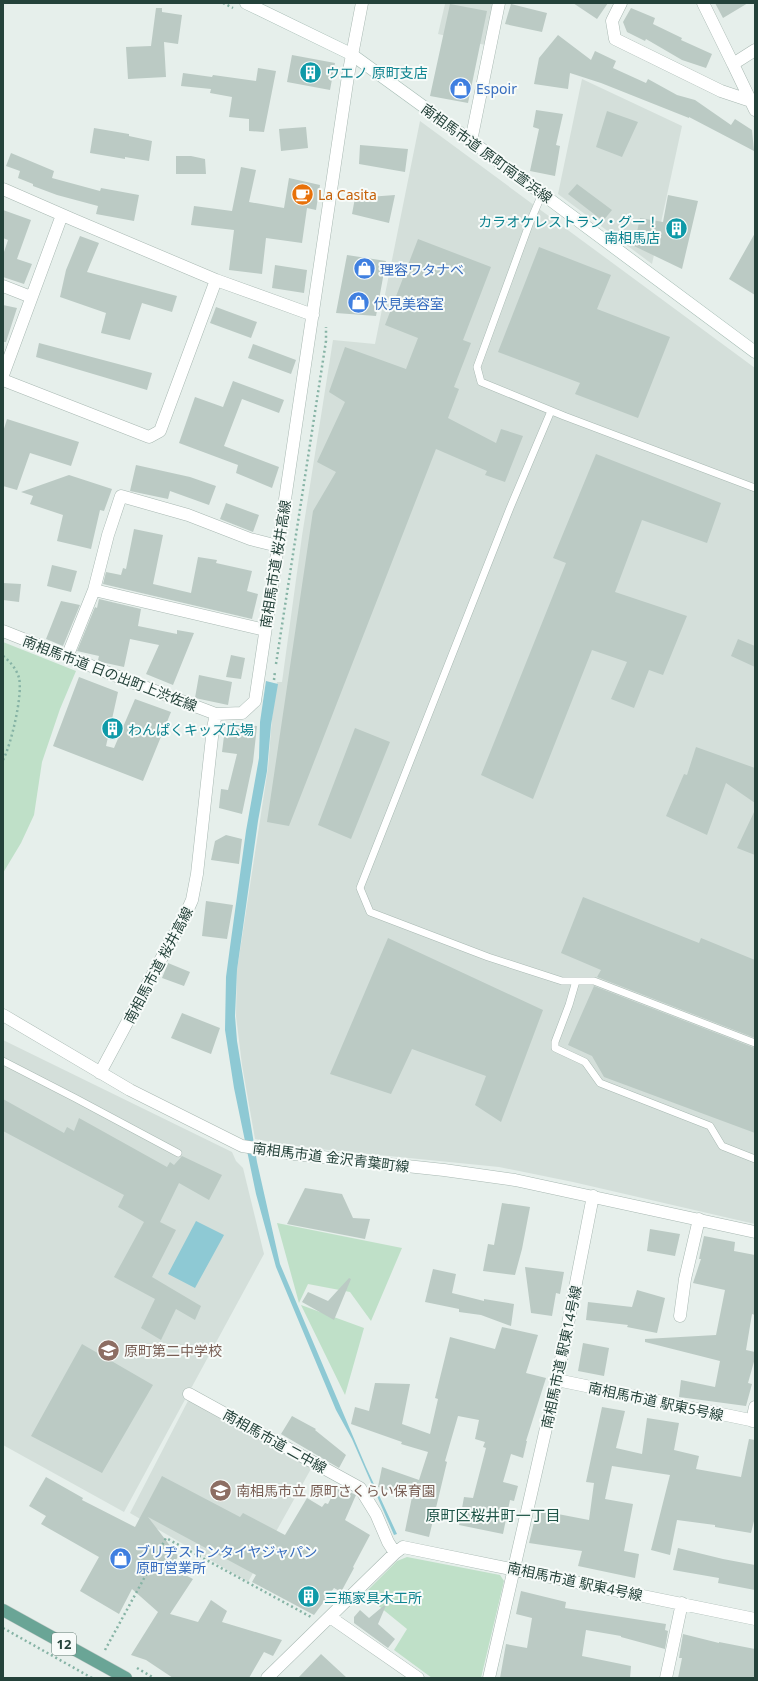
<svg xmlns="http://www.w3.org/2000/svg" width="758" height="1681" viewBox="0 0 758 1681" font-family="'Noto Sans','Noto Sans JP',sans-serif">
<rect width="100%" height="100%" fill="#e6efeb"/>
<path fill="#d4dfda" d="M 444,3 L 493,3 L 485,45 L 438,34 L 445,4 Z
M 582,79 L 682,126 L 652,264 L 558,194 Z
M 420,121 L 755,368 L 755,1224 L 573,1182 L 499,1167 L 299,1147 L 255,1139 L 242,1065 L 236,1016 L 237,970 L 268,768 L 272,718 L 277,682 L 282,682 L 302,536 L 333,340 L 375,344 Z
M 3,1040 L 232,1152 L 236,1161 L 243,1168 L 264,1254 L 124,1512 L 3,1445 Z
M 191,1395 L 312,1467 L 248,1582 L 130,1513 Z"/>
<path fill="#bfe0c8" d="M 3,642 L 76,671 L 60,709 L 42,762 L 34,815 L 21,843 L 3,873 Z
M 277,1223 L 402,1248 L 371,1321 L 350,1292 L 308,1284 L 299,1303 Z
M 301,1305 L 364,1328 L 345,1395 Z
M 407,1557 L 500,1575 L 504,1581 L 481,1678 L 432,1678 L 394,1650 L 407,1629 L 364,1594 L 397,1561 Z"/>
<path fill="#8ec9d4" d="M 266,681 L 278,684 L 271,725 L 267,771 L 258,821 L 237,970 L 235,1016 L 237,1041 L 257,1162 L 280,1264 L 366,1467 L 397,1534 L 394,1535 L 352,1439 L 336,1410 L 276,1267 L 256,1194 L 234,1088 L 225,1030 L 226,977 L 230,947 L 246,831 L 259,758 L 260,722 Z
M 196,1221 L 224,1235 L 195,1288 L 168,1274 Z"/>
<path fill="#bbcac4" d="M 573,3 L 608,3 L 597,19 Z
M 715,3 L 748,3 L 723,18 Z
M 450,4 L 487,11 L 468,103 L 430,96 Z
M 511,4 L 547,13 L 542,32 L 505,24 Z
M 156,8 L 162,8 L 162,12 L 182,15 L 178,44 L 164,42 L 166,77 L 128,79 L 126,47 L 151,46 Z
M 631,8 L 655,18 L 653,24 L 682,38 L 681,40 L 712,54 L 706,68 L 682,60 L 646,39 L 645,41 L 627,32 L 623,22 Z
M 558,35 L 591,60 L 595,51 L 616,61 L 613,68 L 646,83 L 648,79 L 677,95 L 695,100 L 731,125 L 735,119 L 752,130 L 754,151 L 689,117 L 689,118 L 601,83 L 570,73 L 568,89 L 534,84 L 539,58 Z
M 292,55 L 335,63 L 330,90 L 287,82 Z
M 258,68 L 276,71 L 264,132 L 249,131 L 249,119 L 229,117 L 232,97 L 210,93 L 211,89 L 181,86 L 183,73 L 212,77 L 213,75 L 256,81 Z
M 536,110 L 563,114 L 556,145 L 560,146 L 555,176 L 530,171 L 539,129 L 533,127 Z
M 607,111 L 638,122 L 622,157 L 596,147 Z
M 306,127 L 308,148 L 281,151 L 279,129 Z
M 94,128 L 129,134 L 129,136 L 152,141 L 149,161 L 125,157 L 125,159 L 90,153 Z
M 360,145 L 408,149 L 405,172 L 359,164 Z
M 11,153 L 54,171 L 52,178 L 100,191 L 101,188 L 139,195 L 134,221 L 96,214 L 98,206 L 57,195 L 33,186 L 33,184 L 18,178 L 20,171 L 6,166 Z
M 176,156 L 191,156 L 205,159 L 206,174 L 176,174 Z
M 241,167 L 256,170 L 249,202 L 284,208 L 289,178 L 320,185 L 316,210 L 307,208 L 302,243 L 266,238 L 262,274 L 229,270 L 234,230 L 191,225 L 194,206 L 232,211 Z
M 577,184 L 612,210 L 603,221 L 568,194 Z
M 395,195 L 389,223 L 352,214 L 355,198 Z
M 668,195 L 698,201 L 682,269 L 634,246 L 640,218 L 663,222 Z
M 3,210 L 31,220 L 17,259 L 32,264 L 24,284 L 3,277 L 3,255 L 8,240 L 3,238 Z
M 755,233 L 755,295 L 729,279 Z
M 80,236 L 99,243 L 87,272 L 177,296 L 172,312 L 142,303 L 130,340 L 101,333 L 106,313 L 60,297 L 66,270 Z
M 418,239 L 491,267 L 463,340 L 471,343 L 454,387 L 459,389 L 448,418 L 496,443 L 501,429 L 523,436 L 505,482 L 485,475 L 487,471 L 436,449 L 289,826 L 267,822 L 313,511 L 336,472 L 317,462 L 345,402 L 329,392 L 345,347 L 406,369 L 418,338 L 385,325 Z
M 539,247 L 611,275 L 597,309 L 670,337 L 638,418 L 575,394 L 580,383 L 498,352 Z
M 347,255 L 386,261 L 376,316 L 336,313 Z
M 275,265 L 307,270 L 304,293 L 272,288 Z
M 3,305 L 17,308 L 6,342 L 3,342 Z
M 216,307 L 257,322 L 251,338 L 210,323 Z
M 39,343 L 152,373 L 147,390 L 36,357 Z
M 253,344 L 296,360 L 291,374 L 248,358 Z
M 233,381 L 284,400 L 279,413 L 242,399 L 224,446 L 279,467 L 272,488 L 236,473 L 238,465 L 179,443 L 195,397 L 223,407 Z
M 7,419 L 79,442 L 71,466 L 30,453 L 17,490 L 3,486 L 3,432 Z
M 596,454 L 721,503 L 707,543 L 642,520 L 615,592 L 687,616 L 663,675 L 649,670 L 634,708 L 611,699 L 627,662 L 592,650 L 533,799 L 481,775 L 566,563 L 553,558 Z
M 136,465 L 190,477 L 216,486 L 209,505 L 170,491 L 168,499 L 130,491 Z
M 69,475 L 112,489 L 104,511 L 100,510 L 91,549 L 57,541 L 63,515 L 30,504 L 33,496 L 21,492 Z
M 226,503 L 259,515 L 253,532 L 220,519 Z
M 134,529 L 163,535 L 153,584 L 191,593 L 198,557 L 217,560 L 216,563 L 252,571 L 247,591 L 258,594 L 252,619 L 103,584 L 106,572 L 121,575 L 123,568 L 126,569 Z
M 52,565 L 77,571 L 71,592 L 47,586 Z
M 3,583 L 21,584 L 19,602 L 3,600 Z
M 99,599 L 141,609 L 138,626 L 177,634 L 177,630 L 194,633 L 173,685 L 146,674 L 159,645 L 130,639 L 124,667 L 101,662 L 98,660 L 99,656 L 77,651 L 95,607 L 97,608 Z
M 61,601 L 80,605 L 63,646 L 46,639 Z
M 738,639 L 755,646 L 755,667 L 731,656 Z
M 231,655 L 245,658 L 241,679 L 226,677 Z
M 199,675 L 232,682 L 228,705 L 195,698 Z
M 79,677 L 118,692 L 106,746 L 114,748 L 135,699 L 171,712 L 143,781 L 53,746 Z
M 237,725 L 257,726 L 253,762 L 242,814 L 219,808 L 221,789 L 228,790 L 237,754 L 222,752 L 224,736 Z
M 355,728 L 390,742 L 351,839 L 318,825 Z
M 696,747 L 755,768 L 755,803 L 726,783 L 707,835 L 666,816 L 684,774 L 687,775 Z
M 755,810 L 755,855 L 737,848 Z
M 226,835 L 242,839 L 239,864 L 211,860 L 215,841 Z
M 583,897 L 699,943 L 701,938 L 755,960 L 755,1038 L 597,977 L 601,970 L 561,953 Z
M 206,901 L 233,905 L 227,939 L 202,936 Z
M 388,938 L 543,1010 L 501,1122 L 475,1105 L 486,1076 L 412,1049 L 391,1094 L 330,1074 Z
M 168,963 L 190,972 L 184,986 L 162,978 Z
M 594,986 L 755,1048 L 755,1133 L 604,1077 L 592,1056 L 568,1045 Z
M 182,1013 L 220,1028 L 211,1054 L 171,1038 Z
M 3,1099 L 64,1133 L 67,1127 L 74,1131 L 79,1118 L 167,1167 L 170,1162 L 174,1165 L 182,1156 L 222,1175 L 209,1200 L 179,1183 L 160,1222 L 176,1230 L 152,1277 L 201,1306 L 195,1320 L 176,1309 L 161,1340 L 141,1328 L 155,1299 L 114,1277 L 144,1222 L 118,1207 L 124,1195 L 3,1131 Z
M 305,1188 L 342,1194 L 353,1218 L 370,1219 L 365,1239 L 287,1224 Z
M 502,1203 L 530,1207 L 522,1249 L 515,1275 L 483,1271 L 488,1244 L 494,1245 Z
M 650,1229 L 680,1234 L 675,1256 L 647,1251 Z
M 704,1236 L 735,1242 L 734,1251 L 755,1255 L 755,1315 L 752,1314 L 746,1350 L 755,1352 L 755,1358 L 748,1383 L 752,1384 L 746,1406 L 679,1397 L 681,1380 L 715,1387 L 720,1361 L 645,1342 L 645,1339 L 716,1335 L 725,1290 L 693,1283 L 701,1259 L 699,1259 Z
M 525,1267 L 564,1272 L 560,1294 L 556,1293 L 552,1316 L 531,1313 Z
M 433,1269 L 456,1274 L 452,1293 L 484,1301 L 484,1299 L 514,1304 L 511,1326 L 481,1315 L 459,1312 L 459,1309 L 425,1302 Z
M 349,1278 L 351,1279 L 334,1320 L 302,1302 L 308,1292 L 328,1301 Z
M 637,1290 L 665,1298 L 657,1333 L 627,1327 L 628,1325 L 586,1320 L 588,1302 L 632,1307 Z
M 502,1327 L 538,1335 L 526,1373 L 546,1378 L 526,1441 L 527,1441 L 523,1458 L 511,1454 L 503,1482 L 518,1486 L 514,1501 L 510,1500 L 503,1534 L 459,1525 L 464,1497 L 473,1498 L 486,1448 L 483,1447 L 485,1442 L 475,1439 L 479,1420 L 458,1416 L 445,1461 L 447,1462 L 429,1537 L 405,1531 L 412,1497 L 378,1487 L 382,1467 L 419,1480 L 428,1452 L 401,1444 L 402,1442 L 351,1424 L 355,1407 L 369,1411 L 375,1383 L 410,1384 L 402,1424 L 430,1434 L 438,1399 L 435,1398 L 450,1337 L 495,1349 Z
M 583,1343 L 609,1348 L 604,1376 L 578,1371 Z
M 82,1344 L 153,1385 L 102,1473 L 31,1436 Z
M 602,1407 L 625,1411 L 616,1448 L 642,1454 L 647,1418 L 679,1423 L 674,1450 L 699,1456 L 696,1469 L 741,1477 L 749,1439 L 755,1440 L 755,1517 L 751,1533 L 715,1527 L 715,1525 L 677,1520 L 670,1555 L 651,1550 L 670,1475 L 612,1466 L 605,1499 L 633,1504 L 624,1551 L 639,1554 L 635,1578 L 578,1566 L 582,1551 L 529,1543 L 537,1510 L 589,1520 L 594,1483 L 586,1482 Z
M 292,1416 L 316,1429 L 315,1430 L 346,1455 L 339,1468 L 281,1434 Z
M 162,1476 L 240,1517 L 243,1513 L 285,1535 L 307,1498 L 322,1507 L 325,1503 L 328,1504 L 337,1486 L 356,1495 L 345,1520 L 370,1535 L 353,1567 L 354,1568 L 341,1592 L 334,1588 L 314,1615 L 252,1582 L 256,1575 L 148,1517 L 178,1556 L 172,1568 L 193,1579 L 170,1614 L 198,1622 L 211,1600 L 227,1611 L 222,1622 L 282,1640 L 273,1656 L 264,1652 L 249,1678 L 173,1678 L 146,1660 L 131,1655 L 158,1612 L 132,1589 L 119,1614 L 80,1591 L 99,1557 L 41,1524 L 46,1516 L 29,1506 L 46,1477 L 83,1498 L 82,1500 L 135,1527 Z
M 678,1548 L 723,1559 L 755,1565 L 755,1590 L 718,1583 L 719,1578 L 673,1570 Z
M 521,1591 L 566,1602 L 565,1608 L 666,1624 L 665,1630 L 668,1631 L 665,1649 L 621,1637 L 621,1636 L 586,1630 L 582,1656 L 631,1666 L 630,1678 L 500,1678 L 506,1644 L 527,1648 L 532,1618 L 516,1614 Z
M 387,1603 L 378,1624 L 395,1639 L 388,1648 L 354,1623 L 354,1617 L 360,1610 L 369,1618 Z
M 683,1634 L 719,1643 L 719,1642 L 755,1649 L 755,1678 L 678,1678 L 682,1658 L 679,1658 Z
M 321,1654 L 347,1678 L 298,1678 Z"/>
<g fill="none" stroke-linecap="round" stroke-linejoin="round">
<defs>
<path id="lane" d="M 542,194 L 530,222 L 477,367 L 481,382 L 564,416 L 755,488
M 551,411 L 510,508 L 360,888 L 370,912 L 488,957 L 562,981 L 594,981 L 755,1043
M 576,981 L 569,1005 L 555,1042 L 555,1048 L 585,1062 L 600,1083 L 710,1126 L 722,1146 L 755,1159
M 3,1061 L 75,1098 L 178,1153"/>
<path id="street" d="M 621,3 L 612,21 L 615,39 L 721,91 L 751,101
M 703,3 L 733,64
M 755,50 L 733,64 L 755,110
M 471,141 L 499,3
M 3,189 L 74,220 L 216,280 L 313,315
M 3,286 L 31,297
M 3,375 L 62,215
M 3,380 L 149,437 L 160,431 L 216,280
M 94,590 L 265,630
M 3,631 L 134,683 L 216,714
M 67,657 L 94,590 L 108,535 L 121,496 L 188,515 L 250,539 L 278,546
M 3,1015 L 130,1090 L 242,1146 L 294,1154 L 444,1170 L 515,1180 L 755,1232
M 100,1073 L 175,933 L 184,918 L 192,900 L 197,874 L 213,728 L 216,714 L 242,713 L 255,701 L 348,76 L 362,3
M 680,1316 L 685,1279 L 699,1219
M 557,1380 L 755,1421
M 189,1394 L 360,1488 L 376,1514 L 388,1542 L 395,1553
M 752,1421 L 755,1407
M 330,1617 L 418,1678
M 267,1678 L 395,1553 L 403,1547 L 755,1619
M 489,1678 L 557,1380 L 593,1196
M 666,1678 L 682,1603"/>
<path id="secondary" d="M 246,3 L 351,54 L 471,141 L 755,352"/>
<path id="primary" d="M 3,1610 L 126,1678"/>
</defs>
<use href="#lane" stroke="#a8b8b2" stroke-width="8"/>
<use href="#street" stroke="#a8b8b2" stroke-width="13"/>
<use href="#secondary" stroke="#a4bbb3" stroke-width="13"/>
<use href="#primary" stroke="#c2cac8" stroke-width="13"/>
<path stroke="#86b3a5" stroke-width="2.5" stroke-dasharray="2 3" stroke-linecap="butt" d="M 223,3 L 233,8
M 3,656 C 10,661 17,670 19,678 C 23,695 11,745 3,760
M 276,664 L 326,341 L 326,327
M 274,680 L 275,671
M 3,1628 L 92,1678
M 105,1650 L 166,1538 L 311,1617
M 137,1668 L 154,1678"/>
<use href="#lane" stroke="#fff" stroke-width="7"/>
<use href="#street" stroke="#fff" stroke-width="12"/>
<use href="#secondary" stroke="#fff" stroke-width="12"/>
<use href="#primary" stroke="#6aa596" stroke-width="12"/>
</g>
<defs>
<symbol id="building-disc" viewBox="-11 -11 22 22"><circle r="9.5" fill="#0f9aa8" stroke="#f7fbf9"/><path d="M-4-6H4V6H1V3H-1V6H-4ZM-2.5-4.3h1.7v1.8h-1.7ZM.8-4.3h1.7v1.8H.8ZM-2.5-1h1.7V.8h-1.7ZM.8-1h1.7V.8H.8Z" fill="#fff"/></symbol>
<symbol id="shop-disc" viewBox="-11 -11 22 22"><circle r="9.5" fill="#3f7fe0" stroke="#f7fbf9"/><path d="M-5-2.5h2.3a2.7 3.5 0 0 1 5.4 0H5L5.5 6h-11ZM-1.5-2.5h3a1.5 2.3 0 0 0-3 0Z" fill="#fff"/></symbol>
<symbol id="cafe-disc" viewBox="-11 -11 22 22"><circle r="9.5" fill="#e8710a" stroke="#f7fbf9"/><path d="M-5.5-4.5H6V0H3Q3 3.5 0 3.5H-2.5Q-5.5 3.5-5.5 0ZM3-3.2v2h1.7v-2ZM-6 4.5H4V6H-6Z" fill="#fff"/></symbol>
<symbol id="school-disc" viewBox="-11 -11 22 22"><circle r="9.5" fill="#8d6e63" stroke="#f7fbf9"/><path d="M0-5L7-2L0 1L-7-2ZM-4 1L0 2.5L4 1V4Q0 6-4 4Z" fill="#fff"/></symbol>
</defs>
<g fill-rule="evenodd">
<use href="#building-disc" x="298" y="60" width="25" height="25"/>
<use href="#shop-disc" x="448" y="76" width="25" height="25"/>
<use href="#cafe-disc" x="290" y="182" width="25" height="25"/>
<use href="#building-disc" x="664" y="216" width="25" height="25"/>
<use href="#shop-disc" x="352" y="256" width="25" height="25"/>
<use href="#shop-disc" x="346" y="290" width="25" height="25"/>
<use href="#building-disc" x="100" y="716" width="25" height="25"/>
<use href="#school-disc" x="96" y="1338" width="25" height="25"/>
<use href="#school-disc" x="208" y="1478" width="25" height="25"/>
<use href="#shop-disc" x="108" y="1546" width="25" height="25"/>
<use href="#building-disc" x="296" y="1584" width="25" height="25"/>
</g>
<g text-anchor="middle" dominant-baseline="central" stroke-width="4" stroke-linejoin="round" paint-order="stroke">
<rect fill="#f7fbf9" stroke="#637a73" stroke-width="1" x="52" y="1633" width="24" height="22" rx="3"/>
<g font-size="13" font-weight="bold" fill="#24423a">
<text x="64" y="1644">12</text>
</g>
<g font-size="14" fill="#0d838f" stroke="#f7fbf9" text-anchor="start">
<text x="326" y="72">ウエノ 原町支店</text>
<text x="660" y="221" text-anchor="end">カラオケレストラン・グー！<tspan x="660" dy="16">南相馬店</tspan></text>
<text x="128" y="729">わんぱくキッズ広場</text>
<text x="324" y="1597">三瓶家具木工所</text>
</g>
<g font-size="14" fill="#366cbe" stroke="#f7fbf9" text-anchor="start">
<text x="476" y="88">Espoir</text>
<text x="380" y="269">理容ワタナベ</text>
<text x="374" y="303">伏見美容室</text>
<text x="136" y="1551">ブリヂストンタイヤジャパン<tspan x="136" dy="16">原町営業所</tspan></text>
</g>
<g font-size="14" fill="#24423a" stroke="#f7fbf9">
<text transform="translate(487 153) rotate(36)">南相馬市道 原町南萱浜線</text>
<text transform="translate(275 564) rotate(-81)">南相馬市道 桜井高線</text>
<text transform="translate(110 673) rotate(21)">南相馬市道 日の出町上渋佐線</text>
<text transform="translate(158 965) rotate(-62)">南相馬市道 桜井高線</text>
<text transform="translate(331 1157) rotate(7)">南相馬市道 金沢青葉町線</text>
<text transform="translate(561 1357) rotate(-78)">南相馬市道 駅東14号線</text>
<text transform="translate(656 1401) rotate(12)">南相馬市道 駅東5号線</text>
<text transform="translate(275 1441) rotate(29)">南相馬市道 二中線</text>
<text transform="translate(575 1581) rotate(12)">南相馬市道 駅東4号線</text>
</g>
<g font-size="14" fill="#c56008" stroke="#f7fbf9" text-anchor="start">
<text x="318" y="194">La Casita</text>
</g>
<g font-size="14" fill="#785e54" stroke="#f7fbf9" text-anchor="start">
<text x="124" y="1350">原町第二中学校</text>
<text x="236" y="1490">南相馬市立 原町さくらい保育園</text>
</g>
<g font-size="15" fill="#1f5548" stroke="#f7fbf9">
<text x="493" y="1515">原町区桜井町一丁目</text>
</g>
</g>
<rect width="758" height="1681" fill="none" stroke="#24423a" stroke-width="8"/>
</svg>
